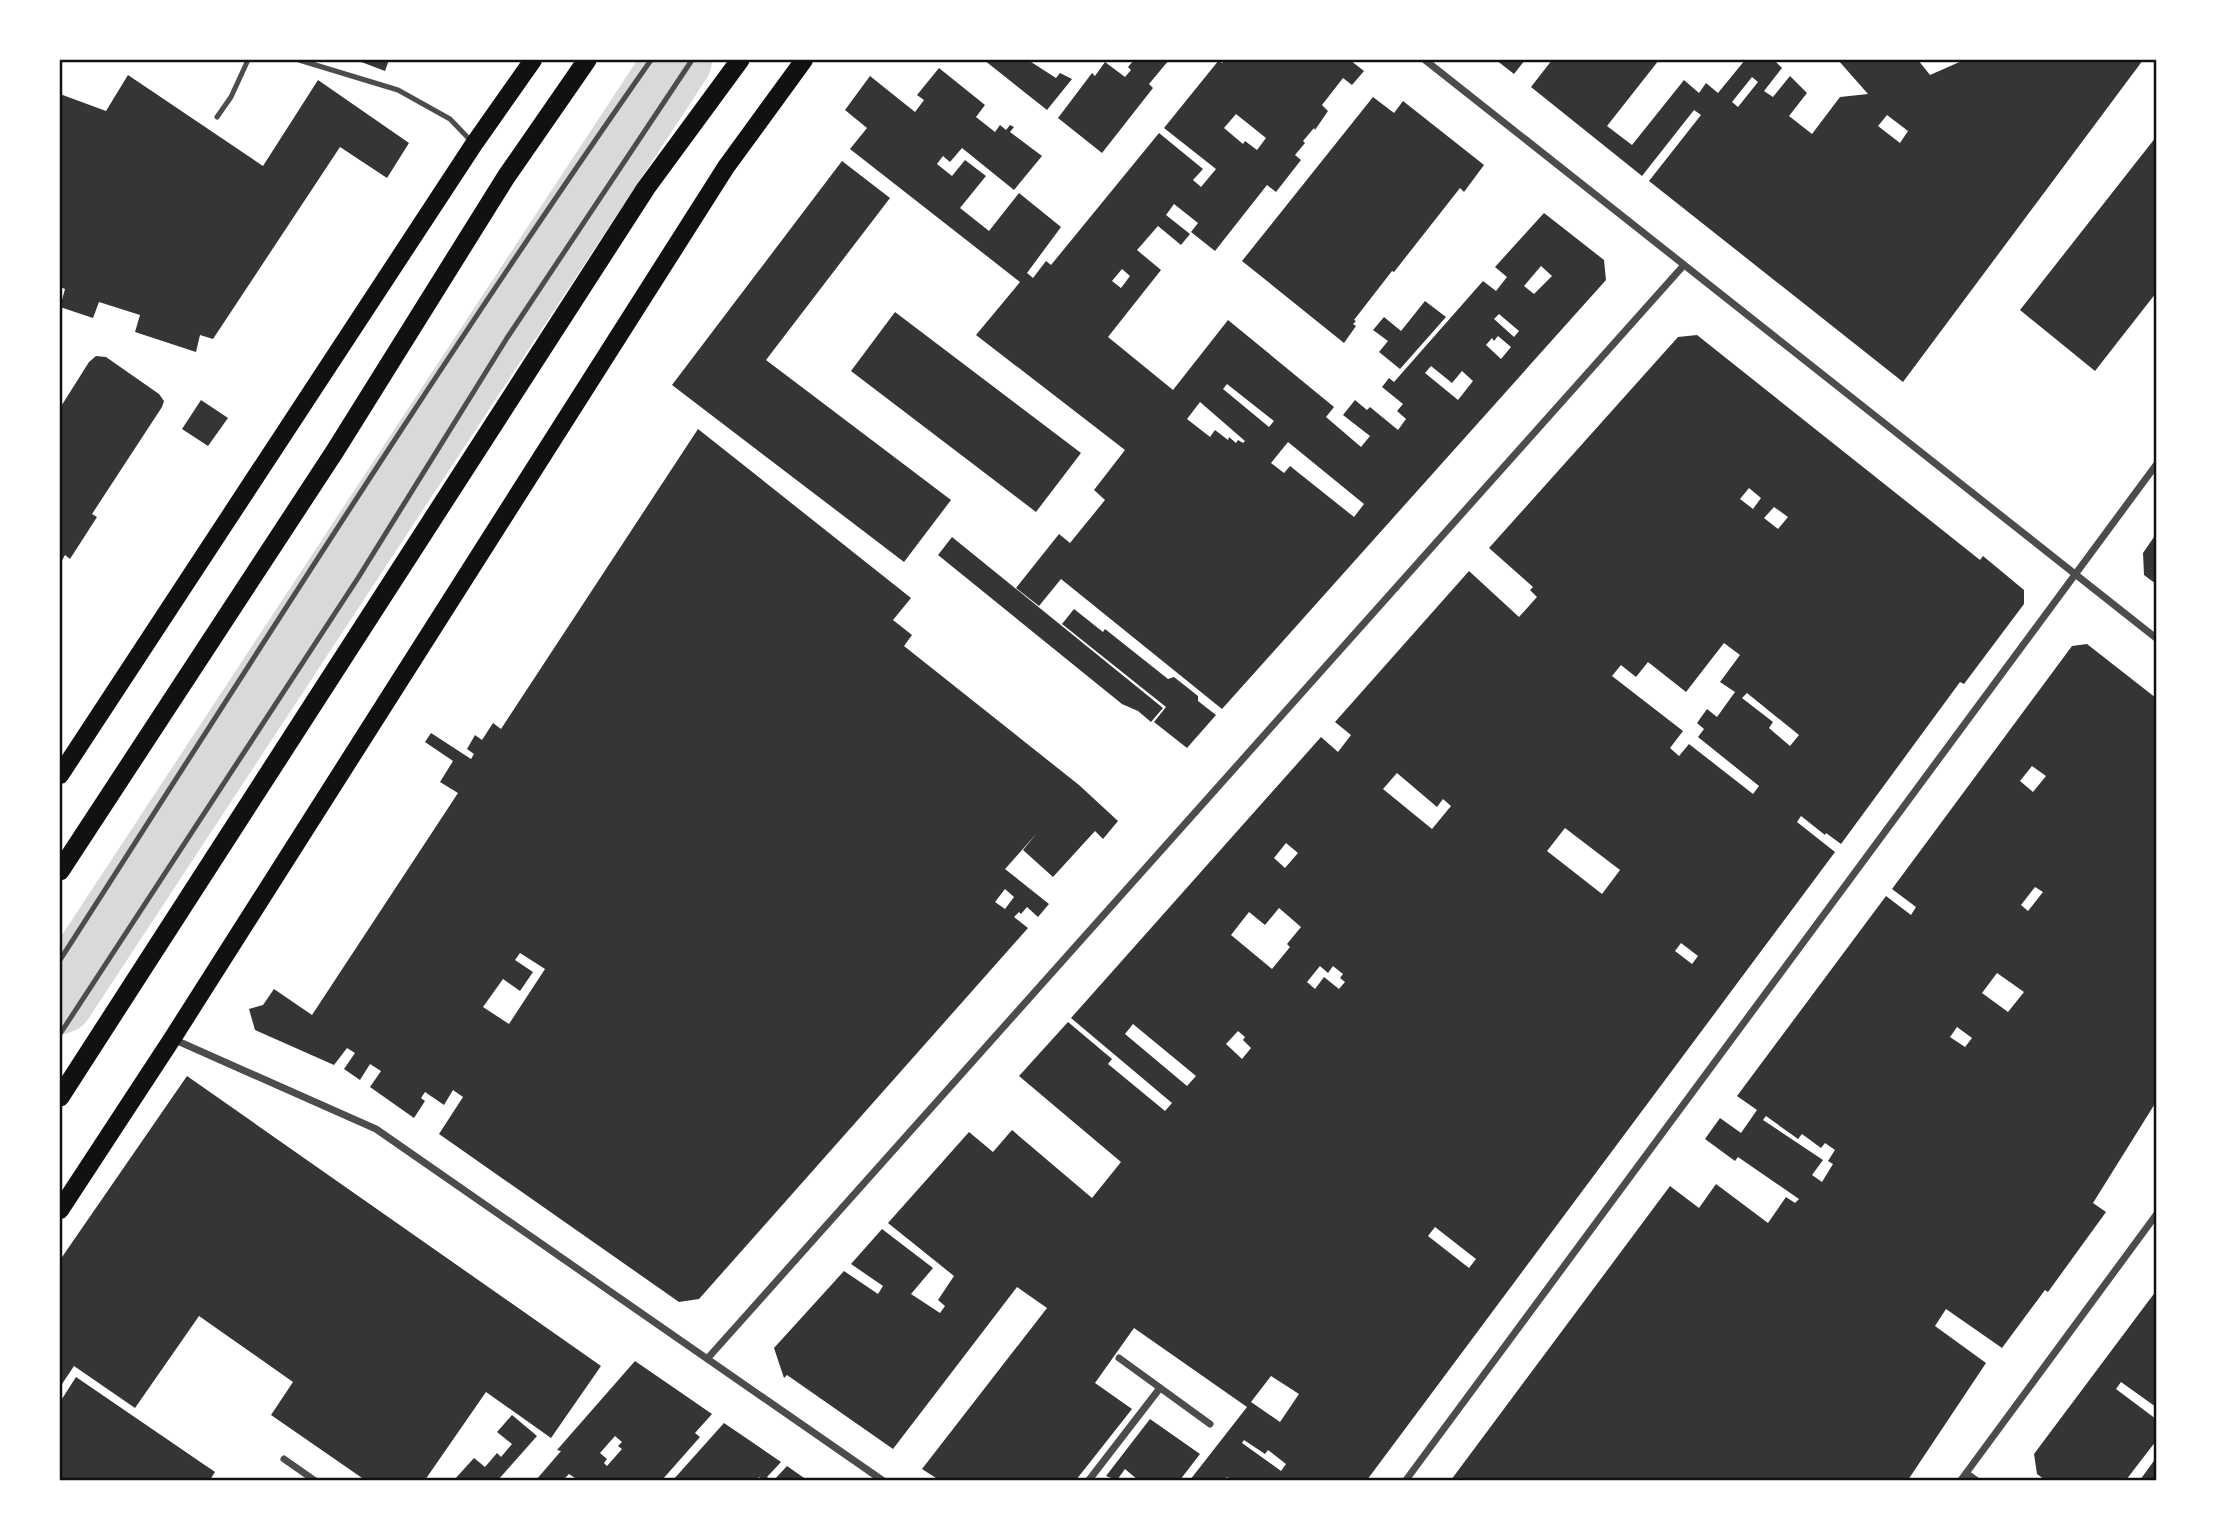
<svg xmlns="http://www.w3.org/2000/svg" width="2216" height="1540" viewBox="0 0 2216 1540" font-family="Commissioner,sans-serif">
<rect width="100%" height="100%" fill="#fff"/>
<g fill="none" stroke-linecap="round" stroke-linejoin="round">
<path stroke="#d9d9d9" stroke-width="68" d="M 60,1000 L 678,60"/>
</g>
<path fill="#353535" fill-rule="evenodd" d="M 356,60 L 389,60 L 385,71 Z
M 984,60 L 1028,60 L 1056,78 L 1060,73 L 1072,79 L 1047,110 Z
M 1134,60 L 1169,60 L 1149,84 L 1153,88 L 1102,153 L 1058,118 L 1092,73 L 1095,76 L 1105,62 L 1125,77 L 1131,70 L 1128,67 Z
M 1219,60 L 1222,63 L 1225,60 L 1350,60 L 1364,71 L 1352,85 L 1343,78 L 1322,105 L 1328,111 L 1315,130 L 1314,128 L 1303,141 L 1305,143 L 1295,155 L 1301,160 L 1276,192 L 1267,185 L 1215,251 L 1191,232 L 1198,223 L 1174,204 L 1166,215 L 1190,234 L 1181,245 L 1158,226 L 1137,250 L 1161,270 L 1108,337 L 1173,390 L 1228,320 L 1334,407 L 1326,417 L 1361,447 L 1370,436 L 1343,415 L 1355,400 L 1367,410 L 1370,407 L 1398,430 L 1406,419 L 1397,411 L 1403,404 L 1382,387 L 1389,378 L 1394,382 L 1483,281 L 1496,291 L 1507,277 L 1495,267 L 1544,213 L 1604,260 L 1606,280 L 1222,709 L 1061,579 L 1039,606 L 1016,588 L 1059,534 L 1070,543 L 1105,500 L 1094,490 L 1125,450 L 976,335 L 1020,282 L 850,149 L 867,128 L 845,110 L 870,76 L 915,112 L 924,100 L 917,95 L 939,68 L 985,105 L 976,117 L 995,132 L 1000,125 L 1006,130 L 1010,125 L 1014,127 L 1010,132 L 1042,156 L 1014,190 L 962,148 L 950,162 L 943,156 L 937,164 L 952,176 L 965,160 L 986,176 L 960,208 L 989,231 L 1019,193 L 1061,227 L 1027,273 L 1033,278 L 1046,261 L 1051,265 L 1159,133 L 1203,169 L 1193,180 L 1201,187 L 1216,169 L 1164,128 ZM 1236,114 L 1266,138 L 1257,150 L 1245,141 L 1243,144 L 1224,128 ZM 1541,266 L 1552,276 L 1534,294 L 1524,286 ZM 1122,269 L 1130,276 L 1121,288 L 1112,281 ZM 1499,314 L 1519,331 L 1514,337 L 1494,319 ZM 1498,336 L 1511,347 L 1501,359 L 1486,345 L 1492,338 L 1494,341 ZM 1431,366 L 1452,383 L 1462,371 L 1473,381 L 1458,400 L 1425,373 ZM 1227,384 L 1274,421 L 1269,427 L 1223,389 ZM 1200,402 L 1245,441 L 1243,443 L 1238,440 L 1236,443 L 1229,437 L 1228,440 L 1215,430 L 1210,437 L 1187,419 ZM 1288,442 L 1364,504 L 1354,517 L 1290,466 L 1284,473 L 1271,463 Z
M 1496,60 L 1525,60 L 1514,74 Z
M 1552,60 L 1659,60 L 1607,126 L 1632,145 L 1684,80 L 1699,93 L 1706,83 L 1718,93 L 1745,60 L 1774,60 L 1782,68 L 1764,91 L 1773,97 L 1790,76 L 1807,93 L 1789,116 L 1812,134 L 1840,97 L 1868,94 L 1838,60 L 1918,60 L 1930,75 L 1964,60 L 2143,60 L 1903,382 L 1649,181 L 1701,115 L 1694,110 L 1642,176 L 1531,87 ZM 1752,77 L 1758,82 L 1738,107 L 1732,102 ZM 1887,115 L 1908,131 L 1900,143 L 1878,126 Z
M 128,75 L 263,166 L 318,80 L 409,143 L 387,178 L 340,147 L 213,339 L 200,335 L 196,352 L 135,332 L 140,315 L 99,302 L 93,318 L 60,307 L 65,289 L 60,287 L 60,94 L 106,111 Z
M 1373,97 L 1394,113 L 1403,101 L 1484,165 L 1464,192 L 1460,188 L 1394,272 L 1392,271 L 1354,320 L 1356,321 L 1353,324 L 1356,326 L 1344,343 L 1242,261 Z
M 2156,137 L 2156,293 L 2095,371 L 2020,310 Z
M 842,161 L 890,198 L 766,360 L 951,500 L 904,562 L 672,385 Z
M 1425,301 L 1446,317 L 1400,369 L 1379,352 L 1388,341 L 1373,330 L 1384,317 L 1401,331 Z
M 895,312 L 1081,453 L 1036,512 L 851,371 Z
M 1697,335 L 1980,560 L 1983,556 L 2024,590 L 2024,604 L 1964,684 L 1960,682 L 1841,844 L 1826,833 L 1825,835 L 1801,816 L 1797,822 L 1835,852 L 1367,1480 L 1232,1480 L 1227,1477 L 1225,1480 L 1190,1480 L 1247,1407 L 1134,1328 L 1095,1383 L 1132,1409 L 1076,1480 L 939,1480 L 922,1469 L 1047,1308 L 1017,1287 L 893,1449 L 787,1375 L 784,1378 L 774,1348 L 844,1271 L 878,1294 L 883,1286 L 851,1264 L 882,1229 L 933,1268 L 911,1294 L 940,1313 L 945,1306 L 938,1300 L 954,1276 L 888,1223 L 969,1132 L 993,1152 L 1012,1130 L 1092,1198 L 1121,1162 L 1019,1076 L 1068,1022 L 1112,1059 L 1108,1064 L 1165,1111 L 1172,1103 L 1071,1018 L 1321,737 L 1338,752 L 1351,735 L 1335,722 L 1469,571 L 1519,617 L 1537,597 L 1530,590 L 1533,587 L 1489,548 L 1678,337 ZM 1749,488 L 1761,498 L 1753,509 L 1740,499 ZM 1774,507 L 1788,517 L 1778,529 L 1764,518 ZM 1724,643 L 1740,655 L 1720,682 L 1735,692 L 1717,717 L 1707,709 L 1697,723 L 1704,729 L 1698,737 L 1759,786 L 1753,794 L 1689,744 L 1679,756 L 1670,748 L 1683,731 L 1612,676 L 1621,665 L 1636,677 L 1648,662 L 1686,692 ZM 1747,693 L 1799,735 L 1790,746 L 1769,728 L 1773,722 L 1742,698 ZM 1397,773 L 1437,807 L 1443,799 L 1451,806 L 1432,829 L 1383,789 ZM 1565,828 L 1620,870 L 1602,894 L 1547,851 ZM 1286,843 L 1298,853 L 1285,868 L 1274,858 ZM 1279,908 L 1301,927 L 1287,944 L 1290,947 L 1272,969 L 1231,935 L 1249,912 L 1265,925 ZM 1681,943 L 1698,956 L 1692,964 L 1675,951 ZM 1320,966 L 1328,973 L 1333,966 L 1343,974 L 1340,978 L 1345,982 L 1339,989 L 1324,977 L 1315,989 L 1307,982 ZM 1133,1024 L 1196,1076 L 1187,1086 L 1125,1034 ZM 1238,1031 L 1245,1037 L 1243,1040 L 1251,1048 L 1242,1059 L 1226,1044 ZM 1435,1227 L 1476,1259 L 1469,1268 L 1428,1236 ZM 1271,1376 L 1299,1394 L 1280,1422 L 1251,1402 ZM 1244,1440 L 1265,1454 L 1268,1450 L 1286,1464 L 1281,1471 L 1242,1443 Z
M 96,356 L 106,357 L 159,394 L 164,401 L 162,407 L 92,514 L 97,517 L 70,559 L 65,555 L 60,564 L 60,408 L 89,362 Z
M 201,400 L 228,418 L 208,446 L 182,429 Z
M 698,429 L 911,598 L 893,620 L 912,635 L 904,646 L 1079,785 L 1118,821 L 1103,839 L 1095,831 L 1053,877 L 1023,850 L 1037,833 L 1005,869 L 1049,904 L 1038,917 L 1027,907 L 1021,914 L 1019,912 L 1014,917 L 1028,928 L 699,1299 L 679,1302 L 439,1134 L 463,1097 L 453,1090 L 444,1105 L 425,1092 L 421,1098 L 425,1101 L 414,1118 L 370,1087 L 381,1071 L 370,1064 L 360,1080 L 344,1069 L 355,1053 L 347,1048 L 334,1065 L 255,1030 L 249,1009 L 263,1005 L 274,989 L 312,1015 L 458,793 L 440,782 L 453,761 L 425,742 L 431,733 L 471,759 L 474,754 L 467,749 L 475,735 L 482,740 L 493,723 L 501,729 ZM 1005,889 L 1014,897 L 1005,909 L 995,902 ZM 520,953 L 545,969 L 509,1024 L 483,1007 L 503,979 L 520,991 L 533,972 L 515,960 Z
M 2156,534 L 2156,584 L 2144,575 L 2143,553 Z
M 952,537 L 1163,708 L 1151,722 L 1138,711 L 1122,704 L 938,555 Z
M 1074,609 L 1103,632 L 1105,629 L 1168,679 L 1174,677 L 1198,696 L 1198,701 L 1216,715 L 1187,748 L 1154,722 L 1166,707 L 1062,624 Z
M 2087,644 L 2156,698 L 2156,1102 L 2093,1203 L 2106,1212 L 2048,1292 L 2045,1290 L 2002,1348 L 1946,1309 L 1935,1326 L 1986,1363 L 1908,1480 L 1451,1480 L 1670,1186 L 1699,1208 L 1716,1184 L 1768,1223 L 1786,1197 L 1795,1203 L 1799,1199 L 1738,1157 L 1735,1161 L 1705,1139 L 1720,1118 L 1741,1133 L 1757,1110 L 1737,1096 L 1886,896 L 1911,915 L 1916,907 L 1892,889 L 2072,646 ZM 2032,766 L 2046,776 L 2033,792 L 2020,781 ZM 2035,887 L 2043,892 L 2028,911 L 2021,905 ZM 1997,973 L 2024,992 L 2008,1012 L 1982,993 ZM 1957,1027 L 1972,1038 L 1965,1047 L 1950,1037 ZM 1766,1116 L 1798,1139 L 1802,1134 L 1821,1148 L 1825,1143 L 1835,1150 L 1828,1161 L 1833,1164 L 1822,1182 L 1812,1175 L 1823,1160 L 1763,1120 Z
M 187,1076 L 601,1366 L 551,1438 L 486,1392 L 425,1480 L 365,1480 L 271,1415 L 293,1382 L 199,1316 L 135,1408 L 74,1366 L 60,1387 L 60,1260 Z
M 2156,1291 L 2156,1407 L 2121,1382 L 2116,1389 L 2156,1419 L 2156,1441 L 2126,1480 L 2045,1480 L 2037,1474 L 2034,1454 Z
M 635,1361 L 712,1414 L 695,1433 L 700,1437 L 662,1480 L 578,1480 L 569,1474 L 563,1480 L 536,1480 L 561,1451 L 557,1450 ZM 615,1436 L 622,1442 L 618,1446 L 622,1449 L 607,1466 L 604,1463 L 607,1459 L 600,1453 Z
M 76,1377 L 215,1472 L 210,1480 L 60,1480 L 60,1402 Z
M 512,1415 L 537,1436 L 498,1480 L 454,1480 L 474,1458 L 485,1467 L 497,1453 L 501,1457 L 512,1444 L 497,1432 Z
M 1150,1419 L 1200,1454 L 1180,1480 L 1138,1480 L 1125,1469 L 1117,1480 L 1106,1476 Z
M 724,1423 L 781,1462 L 767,1477 L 772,1480 L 762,1480 L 759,1477 L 756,1480 L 673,1480 Z
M 2156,1458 L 2156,1480 L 2140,1480 Z
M 787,1466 L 807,1480 L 774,1480 Z"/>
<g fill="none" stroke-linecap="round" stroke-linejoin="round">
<path stroke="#4c4c4c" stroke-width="5" d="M 299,60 L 398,90 L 450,119 L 473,143
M 217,117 L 231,97 L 248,60
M 60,960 C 254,658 445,354 651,60
M 60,1034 L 358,578 L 507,338 L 692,60"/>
<path stroke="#4c4c4c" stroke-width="7" d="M 1425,60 L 2156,638
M 173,1039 L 376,1129 L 882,1480
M 1119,1358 L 1210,1424
M 707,1359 L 1684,265
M 284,1459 L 314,1480
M 1966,1473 L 1976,1480
M 1089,1480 L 1160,1388
M 1406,1480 L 2156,465
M 1961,1480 L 2156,1215"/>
<path stroke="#111" stroke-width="18" d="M 60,775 L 474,144 L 533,60
M 60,1210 L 172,1039 L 726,167 L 804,60"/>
<path stroke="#111" stroke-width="19" d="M 60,871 L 335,451 L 506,177 L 587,60
M 60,1097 L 646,188 L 740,60"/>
</g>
<rect width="2216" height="1540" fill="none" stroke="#ffffff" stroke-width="122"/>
<rect x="61" y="61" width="2094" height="1418" fill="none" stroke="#111" stroke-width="2.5"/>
</svg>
